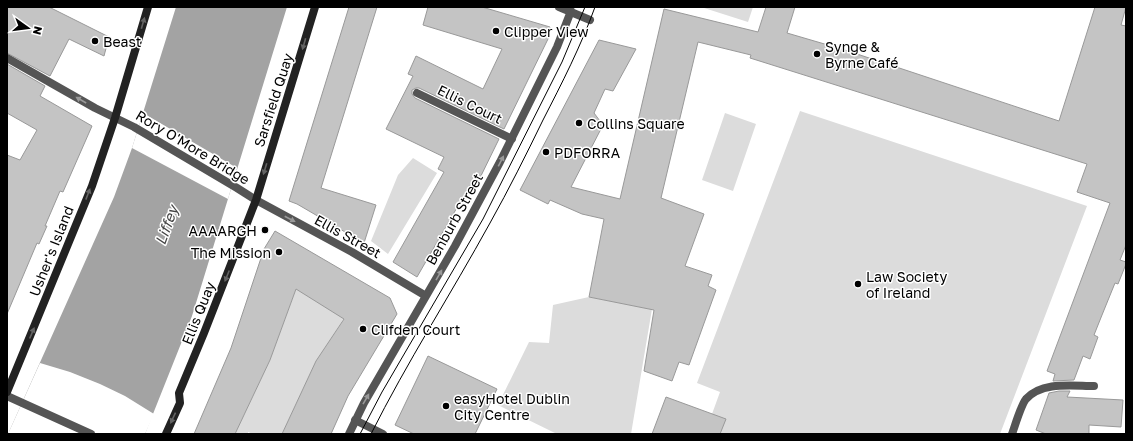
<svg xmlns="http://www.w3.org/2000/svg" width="1133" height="441" viewBox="0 0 1133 441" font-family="'Golos Text',sans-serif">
<rect width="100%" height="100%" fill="#fff"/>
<path fill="#dcdcdc" d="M 701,7 L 753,7 L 748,22 Z
M 800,111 L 1087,206 L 1000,434 L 720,434 L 712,414 L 720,392 L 697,383 Z
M 725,113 L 756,124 L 733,191 L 702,180 Z
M 413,158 L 437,173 L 388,254 L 371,241 L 398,175 Z
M 302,273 L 353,301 L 341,323 L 316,361 L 282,434 L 253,434 L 248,432 L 248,434 L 235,434 L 270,360 Z
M 589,297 L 652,309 L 631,434 L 557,434 L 498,405 L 529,342 L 549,343 L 553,305 Z"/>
<path fill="#a3a3a3" d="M 176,7 L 287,7 L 192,316 L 145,434 L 8,434 L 114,197 L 132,148 Z"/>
<path fill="#fff" d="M 143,113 L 237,168 L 228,199 L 132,148 Z
M 40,363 L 70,372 L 100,384 L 125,396 L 154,414 L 145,434 L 8,434 Z"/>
<path fill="#c4c4c4" stroke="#999" d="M 7,7 L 49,7 L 109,37 L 104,56 L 69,39 L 50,76 L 7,53 Z
M 349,7 L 377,7 L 321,188 L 376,205 L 364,243 L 297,204 L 289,201 Z
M 428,7 L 482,7 L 550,27 L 548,39 L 504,129 L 419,88 L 416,88 L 412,90 L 412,94 L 415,98 L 499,139 L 475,188 L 470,185 L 417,277 L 393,262 L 444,172 L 438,169 L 444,157 L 386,129 L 413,76 L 408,74 L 416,56 L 483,89 L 502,49 L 423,25 Z
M 766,7 L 795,7 L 787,33 L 845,50 L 1059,121 L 1095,7 L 1126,7 L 1121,25 L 1126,26 L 1126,245 L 1120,260 L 1126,262 L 1126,264 L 1118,284 L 1115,283 L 1102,315 L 1094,335 L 1098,337 L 1090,359 L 1083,356 L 1074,380 L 1053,381 L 1055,374 L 1047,371 L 1110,203 L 1077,192 L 1087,164 L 750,58 L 751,55 L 698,42 L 661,198 L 704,214 L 685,266 L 712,275 L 708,286 L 716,290 L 689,365 L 679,362 L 672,381 L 644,371 L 654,310 L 589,297 L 604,219 L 582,214 L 550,200 L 548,204 L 520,190 L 599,40 L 636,49 L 613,91 L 605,89 L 594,113 L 603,125 L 571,187 L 620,199 L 664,9 L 758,32 Z
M 7,64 L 45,86 L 40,96 L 92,126 L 63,192 L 60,191 L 45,226 L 47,226 L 39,244 L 37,243 L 7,314 L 7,155 L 20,160 L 37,130 L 7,113 Z
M 275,231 L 390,298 L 397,314 L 348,396 L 331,434 L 282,434 L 316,361 L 344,319 L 296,289 L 270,360 L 235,434 L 194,434 L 231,348 L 264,249 Z
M 428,356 L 497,389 L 475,434 L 414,434 L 395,425 Z
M 1059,391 L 1070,391 L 1067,397 L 1123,400 L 1121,427 L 1089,425 L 1089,434 L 1046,434 L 1036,430 L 1049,393 Z
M 666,397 L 726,419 L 720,434 L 652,434 Z"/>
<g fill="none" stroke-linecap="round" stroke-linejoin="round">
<path stroke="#555" stroke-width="8" d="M 559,7 L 590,20
M 417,93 L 512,139
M 256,200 L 352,252 L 426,296
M 355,420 L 383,434
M 349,434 L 364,403 L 455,246 L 500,162 L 557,47 L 571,11
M 1012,434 C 1015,426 1021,405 1026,399 C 1042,381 1073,386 1094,386"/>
<path stroke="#555" stroke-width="8" d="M 7,58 L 95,108 L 134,127 L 237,188 L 256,200
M 7,396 L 91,434"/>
<path stroke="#222" stroke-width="8" d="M 7,392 L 92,186 L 115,118 L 148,7
M 166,434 L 180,403 L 179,393 L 204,333 L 256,200 L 315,7"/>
<path stroke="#000" stroke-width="1" d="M 360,434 L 382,392 L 483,219 L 562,62 L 585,7
M 371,434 C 407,362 451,294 490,223 C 509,189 526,155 543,120 C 562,83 581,46 595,7"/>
</g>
<defs><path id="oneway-solid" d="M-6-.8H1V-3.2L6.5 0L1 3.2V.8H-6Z"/></defs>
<g fill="#646464">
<use href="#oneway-solid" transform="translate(143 23) rotate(-74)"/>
<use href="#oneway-solid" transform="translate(304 44) rotate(106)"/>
<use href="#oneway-solid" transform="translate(265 169) rotate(107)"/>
<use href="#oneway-solid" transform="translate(88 194) rotate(-69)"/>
<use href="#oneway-solid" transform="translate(227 276) rotate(112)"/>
<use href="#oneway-solid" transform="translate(32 333) rotate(-67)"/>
<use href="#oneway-solid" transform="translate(173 418) rotate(115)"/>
</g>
<g fill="#999">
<use href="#oneway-solid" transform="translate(81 100) rotate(-150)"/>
<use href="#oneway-solid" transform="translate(501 161) rotate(-63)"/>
<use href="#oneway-solid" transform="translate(290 219) rotate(28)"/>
<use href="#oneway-solid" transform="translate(439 275) rotate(-60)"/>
<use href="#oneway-solid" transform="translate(366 399) rotate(-60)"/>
</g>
<g fill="#000" stroke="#fff" stroke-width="1.5">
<circle cx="496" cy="31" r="4"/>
<circle cx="95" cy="41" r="4"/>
<circle cx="817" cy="54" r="4"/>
<circle cx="579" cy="123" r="4"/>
<circle cx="546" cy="152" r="4"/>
<circle cx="265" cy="230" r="4"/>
<circle cx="279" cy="252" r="4"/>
<circle cx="858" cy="284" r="4"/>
<circle cx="363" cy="329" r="4"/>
<circle cx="446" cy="406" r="4"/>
</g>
<g text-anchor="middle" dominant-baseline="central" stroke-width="3" stroke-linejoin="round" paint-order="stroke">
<g font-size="14" fill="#000" stroke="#fff" text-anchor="start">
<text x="504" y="31">Clipper View</text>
<text x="103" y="41">Beast</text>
<text x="825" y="46">Synge &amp;<tspan x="825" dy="16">Byrne Café</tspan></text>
<text x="587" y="123">Collins Square</text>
<text x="554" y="152">PDFORRA</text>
<text x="257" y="230" text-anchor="end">AAAARGH</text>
<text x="271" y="252" text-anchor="end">The Mission</text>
<text x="866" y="276">Law Society<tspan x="866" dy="16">of Ireland</tspan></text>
<text x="371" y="329">Clifden Court</text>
<text x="454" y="398">easyHotel Dublin<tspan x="454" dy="16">City Centre</tspan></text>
</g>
<g font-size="14" fill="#000" stroke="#fff">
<text transform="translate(273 100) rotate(-72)">Sarsfield Quay</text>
<text transform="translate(470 104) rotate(26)">Ellis Court</text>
<text transform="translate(193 147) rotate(31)">Rory O'More Bridge</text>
<text transform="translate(454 219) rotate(-61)">Benburb Street</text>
<text transform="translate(348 236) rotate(29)">Ellis Street</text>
<text transform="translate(51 251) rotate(-68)">Usher's Island</text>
<text transform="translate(198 313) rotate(-68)">Ellis Quay</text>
</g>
<g font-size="15" font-style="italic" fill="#444" stroke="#fff">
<text transform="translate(166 225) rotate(-70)">Liffey</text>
</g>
</g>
<rect width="1133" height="441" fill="none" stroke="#000000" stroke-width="16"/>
<g transform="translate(28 28) rotate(104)" stroke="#ffffff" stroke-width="3" paint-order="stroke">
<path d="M0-3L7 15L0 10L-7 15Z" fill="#000000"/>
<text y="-6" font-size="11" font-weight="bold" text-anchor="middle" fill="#000000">N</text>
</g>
</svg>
